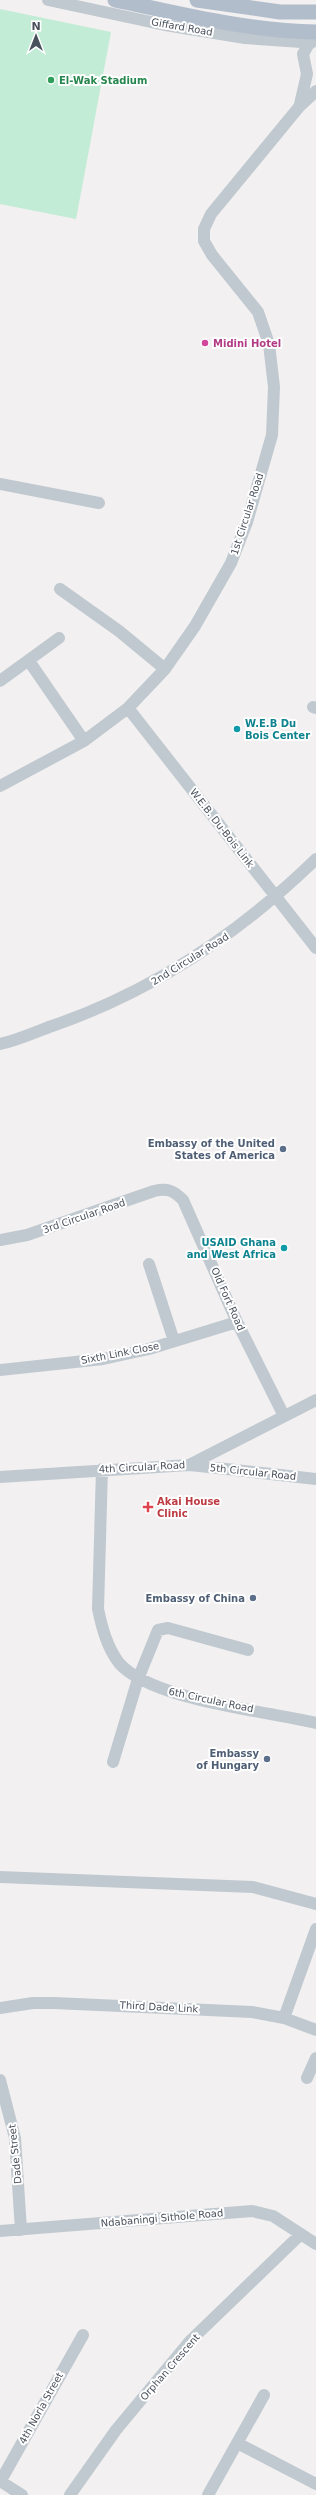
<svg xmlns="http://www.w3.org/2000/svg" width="316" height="2495" viewBox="0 0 316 2495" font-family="'DejaVu Sans',sans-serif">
<rect width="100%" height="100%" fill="#f2f0f0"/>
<path fill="#c2ecd6" d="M 0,9 L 111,32 L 76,219 L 0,204 Z"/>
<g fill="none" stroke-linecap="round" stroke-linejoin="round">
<path stroke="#c1c9d0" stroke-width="12" d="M 48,0 L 165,25 L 245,38 L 301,42 L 316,36
M 300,104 L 307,74 L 303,54 L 308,45 L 316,39
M 0,484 L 99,503
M 60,589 L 119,631 L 165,669
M 29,661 L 84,741
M 0,681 L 59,638
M 313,707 L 316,708
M 128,708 L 316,948
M 0,786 L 84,741 L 128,708 L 165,669 L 195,626 L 231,563 L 247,522 L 272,435 L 274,387 L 269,344 L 258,312 L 212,255 L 204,241 L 204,229 L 211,214 L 299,107 L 316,91
M 0,1044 C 18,1040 35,1032 52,1026 C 154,991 239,934 316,859
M 0,1240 L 27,1235 L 154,1191 C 167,1188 173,1190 183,1200 L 237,1322 L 284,1416
M 149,1264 L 174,1341
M 0,1370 L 103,1359 L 149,1349 L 237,1322
M 190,1465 L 316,1479
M 102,1469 L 98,1609 C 102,1628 107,1647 119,1663 C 151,1700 267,1711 316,1723
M 0,1477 L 189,1465 L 316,1400
M 113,1762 L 138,1679 L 158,1630 L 168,1628 L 248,1650
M 0,1877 L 253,1887 L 316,1904
M 0,2008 L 33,2003 L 54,2003 L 252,2012 L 284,2018 L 316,2030
M 284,2018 L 316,1929
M 307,2078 L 316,2058
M 0,2080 L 15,2138 L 21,2230
M 0,2231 L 252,2211 L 273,2216 L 316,2244
M 237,2443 L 316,2484
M 0,2481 L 22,2495
M 0,2482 L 83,2335
M 70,2495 L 116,2430 L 190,2341 L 301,2234
M 208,2495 L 264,2395"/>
<path stroke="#b2bdcc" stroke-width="15" d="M 115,0 C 181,14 248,31 316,32
M 197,0 L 280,12 L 316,12"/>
</g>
<circle fill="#2e9e5b" stroke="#fff" stroke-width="1.5" cx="51" cy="80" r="4"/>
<circle fill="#d1479c" stroke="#fff" stroke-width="1.5" cx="205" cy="343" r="4"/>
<g fill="#0f9aa8" stroke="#fff" stroke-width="1.5">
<circle cx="237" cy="729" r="4"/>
<circle cx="284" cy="1248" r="4"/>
</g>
<g fill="#5c6f8a" stroke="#fff" stroke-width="1.5">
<circle cx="283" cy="1149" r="4"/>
<circle cx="253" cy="1598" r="4"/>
<circle cx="267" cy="1759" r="4"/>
</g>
<path fill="#e0444e" stroke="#fff" stroke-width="1.5" d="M146 1501h4v4h4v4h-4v4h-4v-4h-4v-4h4z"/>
<g text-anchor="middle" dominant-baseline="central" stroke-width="4" stroke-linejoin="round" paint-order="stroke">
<g font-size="10" fill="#49515c" stroke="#fff">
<text transform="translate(182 27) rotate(10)">Giffard Road</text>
<text transform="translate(247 514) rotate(-72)">1st Circular Road</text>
<text transform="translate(222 828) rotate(52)">W.E.B. Du-Bois Link</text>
<text transform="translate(190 959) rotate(-32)">2nd Circular Road</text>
<text transform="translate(84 1216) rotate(-19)">3rd Circular Road</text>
<text transform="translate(228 1299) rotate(66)">Old Fort Road</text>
<text transform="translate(120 1353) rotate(-11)">Sixth Link Close</text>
<text transform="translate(142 1467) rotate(-3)">4th Circular Road</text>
<text transform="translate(253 1472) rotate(6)">5th Circular Road</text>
<text transform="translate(211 1700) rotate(12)">6th Circular Road</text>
<text transform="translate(159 2007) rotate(3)">Third Dade Link</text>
<text transform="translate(15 2154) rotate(-96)">Dade Street</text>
<text transform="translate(162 2218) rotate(-5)">Ndabaningi Sithole Road</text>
<text transform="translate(170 2367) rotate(-49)">Orphan Crescent</text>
<text transform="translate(41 2408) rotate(-61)">4th Norla Street</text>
</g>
<g font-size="10" font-weight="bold" fill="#27864d" stroke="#fff" text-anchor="start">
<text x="59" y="80">El-Wak Stadium</text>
</g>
<g font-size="10" font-weight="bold" fill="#b23c85" stroke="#fff" text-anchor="start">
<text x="213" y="343">Midini Hotel</text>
</g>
<g font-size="10" font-weight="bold" fill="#0d838f" stroke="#fff" text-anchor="start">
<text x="245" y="723">W.E.B Du<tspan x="245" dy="12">Bois Center</tspan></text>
<text x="276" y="1242" text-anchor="end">USAID Ghana<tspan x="276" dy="12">and West Africa</tspan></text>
</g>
<g font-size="10" font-weight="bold" fill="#4e5e75" stroke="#fff" text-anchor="end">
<text x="275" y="1143">Embassy of the United<tspan x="275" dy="12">States of America</tspan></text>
<text x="245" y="1598">Embassy of China</text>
<text x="259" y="1753">Embassy<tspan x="259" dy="12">of Hungary</tspan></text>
</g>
<g font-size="10" font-weight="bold" fill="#be3a42" stroke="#fff" text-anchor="start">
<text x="157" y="1501">Akai House<tspan x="157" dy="12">Clinic</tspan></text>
</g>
</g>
<g transform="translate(36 36)" stroke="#ffffff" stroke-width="3" paint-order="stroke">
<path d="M0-3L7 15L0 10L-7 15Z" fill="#49515c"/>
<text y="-6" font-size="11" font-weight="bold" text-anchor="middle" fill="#49515c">N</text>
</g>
</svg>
